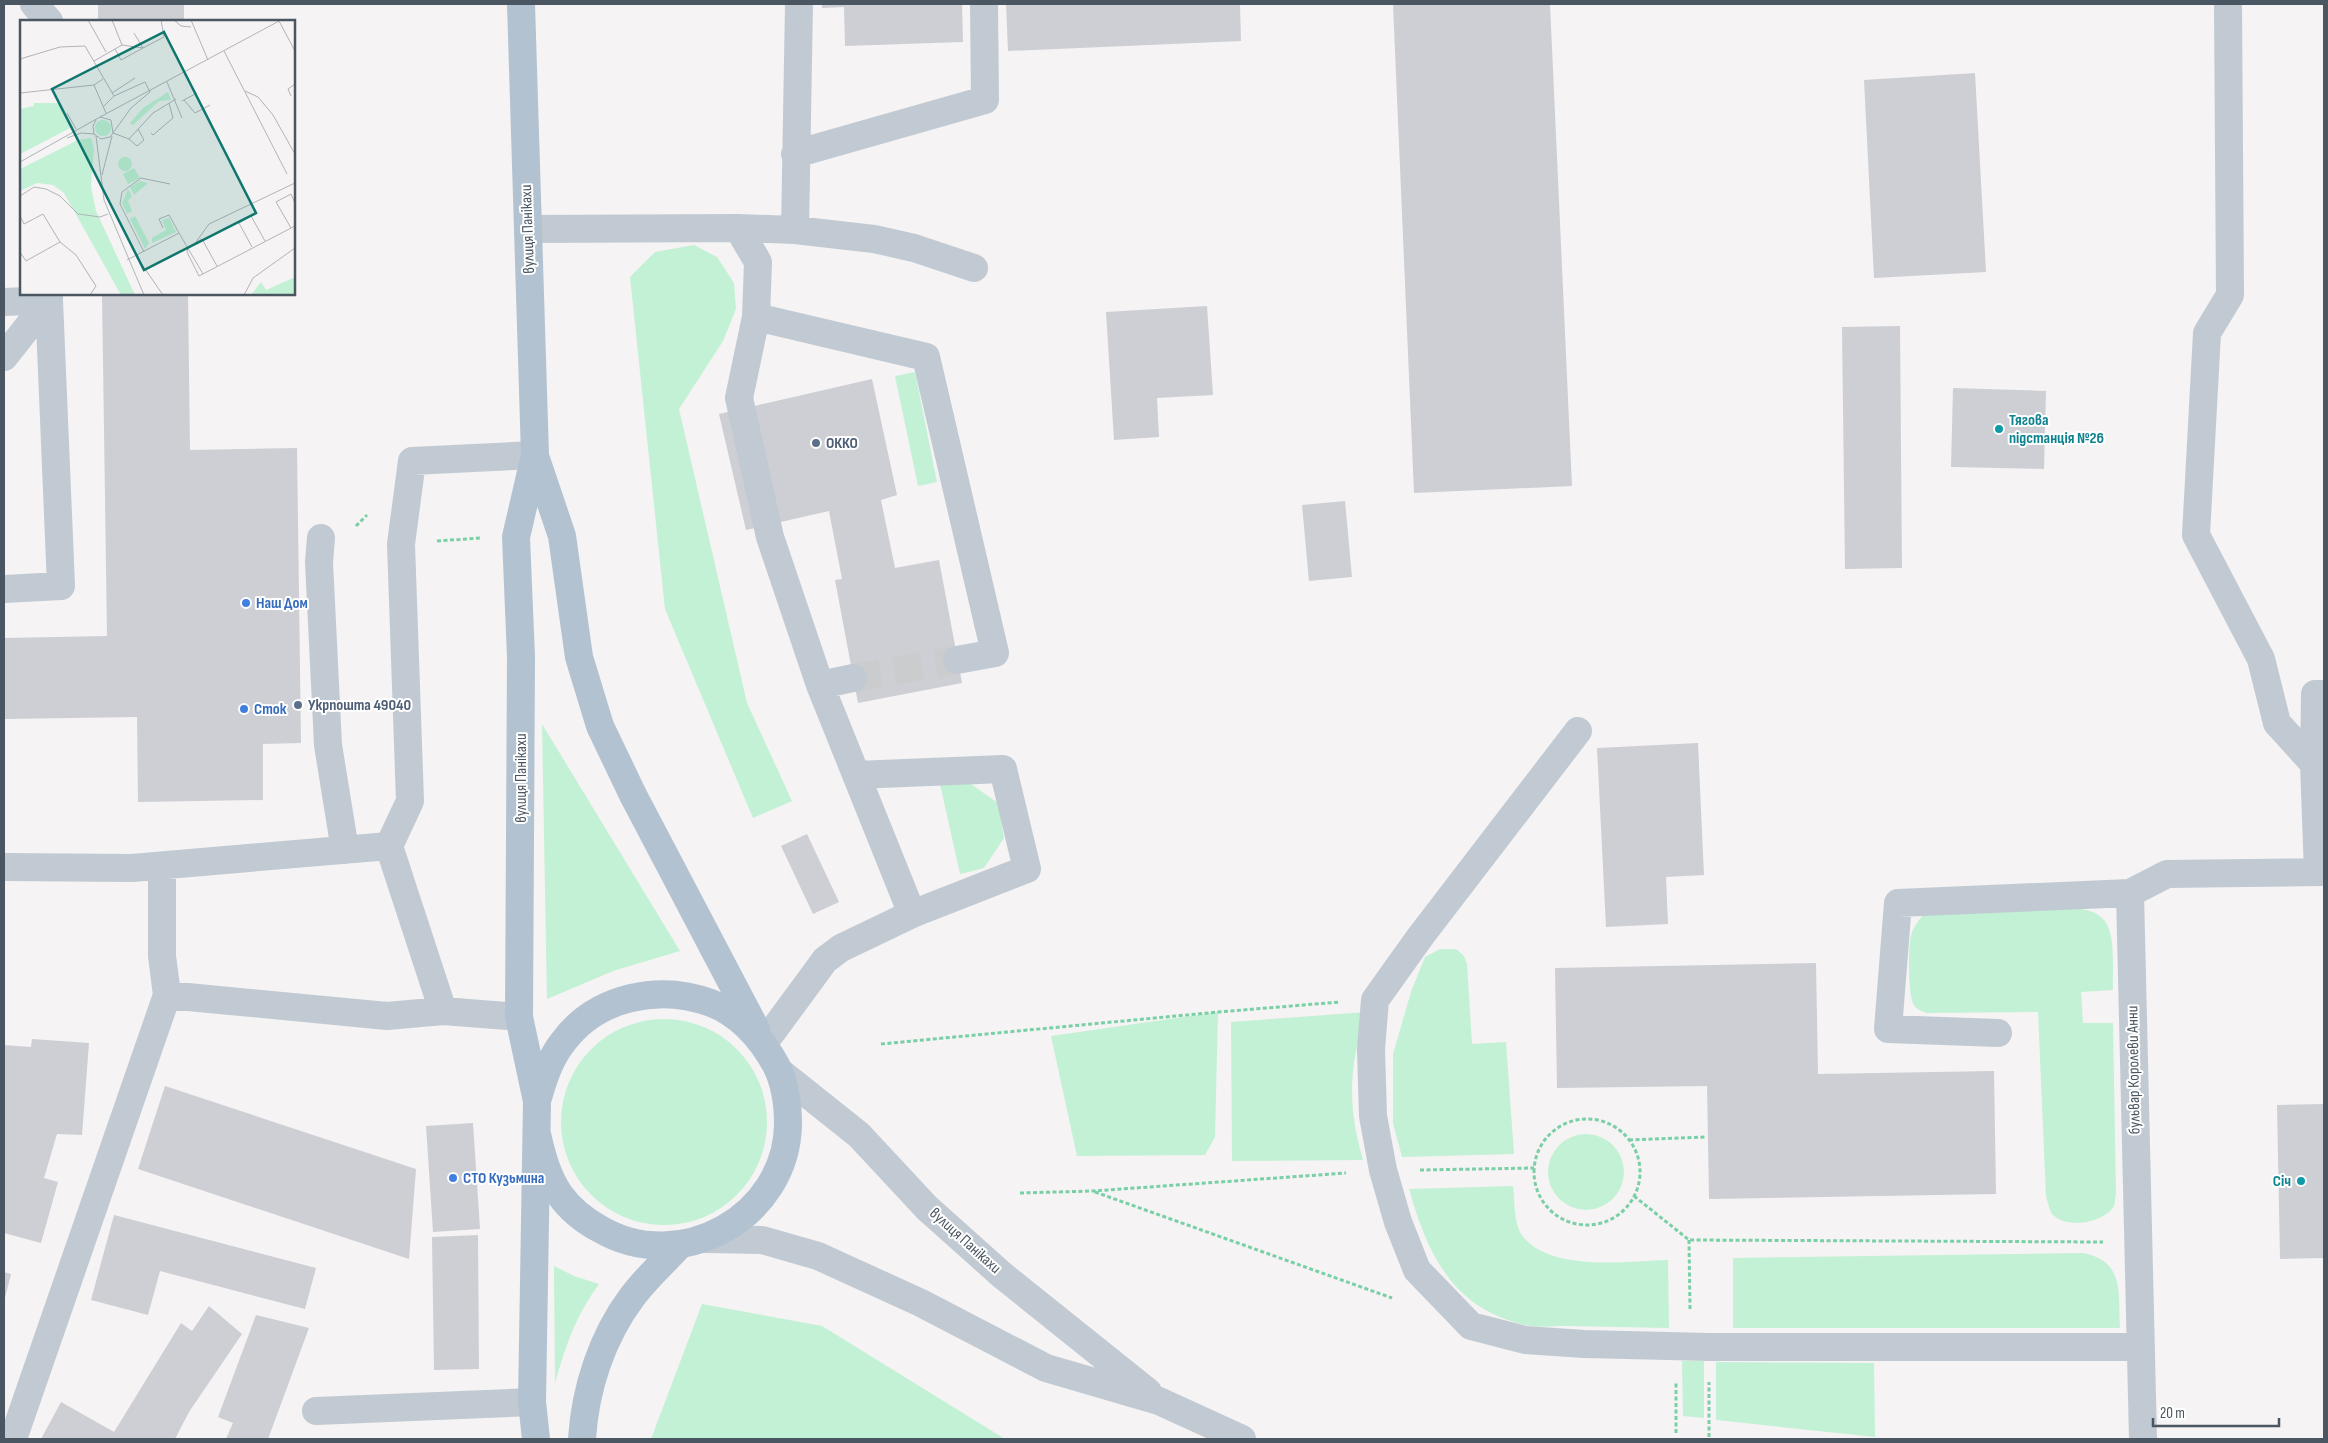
<svg xmlns="http://www.w3.org/2000/svg" width="2328" height="1443" viewBox="0 0 2328 1443" font-family="'Sofia Sans Condensed',sans-serif">
<rect width="100%" height="100%" fill="#f5f3f3"/>
<path fill="#c3f1d5" d="M 694,245 L 717,257 L 734,283 L 736,309 L 723,341 L 679,409 L 747,703 L 792,801 L 753,818 L 665,609 L 630,277 L 655,252 Z
M 915,372 L 937,482 L 918,486 L 895,376 Z
M 542,724 L 680,951 L 613,971 L 547,999 Z
M 968,782 L 998,803 L 1004,838 L 984,868 L 960,874 L 940,784 Z
M 2077,908 C 2087,910 2095,911 2102,918 C 2117,931 2112,971 2113,990 L 2081,992 L 2083,1023 L 2113,1023 L 2116,1194 C 2115,1197 2115,1203 2114,1206 C 2104,1223 2067,1229 2053,1215 C 2049,1211 2048,1202 2046,1196 L 2038,1012 L 1927,1013 C 1922,1011 1917,1010 1914,1005 C 1908,997 1908,947 1911,936 C 1913,927 1919,920 1925,913 Z
M 1440,949 L 1456,949 L 1464,956 L 1467,964 L 1472,1044 L 1506,1042 L 1514,1154 L 1402,1157 L 1393,1123 L 1393,1054 L 1411,992 L 1425,957 Z
M 1218,1012 L 1215,1137 L 1205,1155 L 1077,1156 L 1051,1036 Z
M 1366,1012 C 1349,1068 1347,1104 1363,1160 L 1232,1161 L 1231,1022 Z
M561 1122a103 103 0 1 1 206 0a103 103 0 1 1-206 0Z
M1548 1172a38 38 0 1 1 76 0a38 38 0 1 1-76 0Z
M 1513,1186 C 1515,1201 1513,1225 1524,1238 C 1554,1272 1627,1261 1668,1260 L 1669,1328 C 1635,1327 1601,1327 1567,1326 C 1554,1326 1538,1328 1525,1325 C 1452,1308 1428,1255 1409,1189 Z
M 2083,1253 C 2125,1261 2118,1293 2120,1328 L 1733,1328 L 1733,1258 Z
M 554,1266 L 574,1276 L 599,1284 C 574,1319 567,1343 555,1383 Z
M 702,1304 L 822,1326 L 1005,1439 L 651,1439 Z
M 1682,1361 L 1704,1361 L 1704,1418 L 1683,1416 Z
M 1716,1362 L 1874,1363 L 1875,1437 L 1716,1420 Z"/>
<path fill="#cdcfd5" d="M 98,4 L 184,4 L 184,21 L 98,21 Z
M 822,4 L 962,4 L 963,42 L 845,46 L 844,7 L 822,8 Z
M 1006,4 L 1240,4 L 1241,41 L 1008,51 Z
M 1393,4 L 1550,4 L 1572,486 L 1414,493 Z
M 1975,73 L 1986,272 L 1874,278 L 1864,80 Z
M 102,294 L 188,294 L 190,450 L 297,448 L 301,743 L 263,744 L 263,800 L 138,802 L 137,717 L 4,719 L 4,638 L 107,636 Z
M 1207,306 L 1213,395 L 1157,398 L 1159,437 L 1114,440 L 1106,312 Z
M 1900,326 L 1902,568 L 1845,569 L 1842,327 Z
M 872,379 L 897,495 L 881,500 L 895,568 L 939,560 L 962,683 L 858,703 L 835,580 L 842,579 L 829,511 L 746,530 L 719,414 Z
M 1953,388 L 2046,391 L 2044,469 L 1951,467 Z
M 1345,501 L 1352,577 L 1309,581 L 1302,505 Z
M 1698,743 L 1704,875 L 1666,877 L 1668,924 L 1606,927 L 1597,748 Z
M 807,834 L 839,902 L 813,914 L 781,846 Z
M 1816,963 L 1818,1074 L 1994,1071 L 1996,1194 L 1709,1199 L 1707,1086 L 1557,1088 L 1555,968 Z
M 32,1039 L 89,1043 L 82,1135 L 57,1134 L 44,1178 L 58,1182 L 41,1243 L 4,1233 L 4,1045 L 31,1047 Z
M 165,1086 L 416,1169 L 409,1259 L 138,1169 Z
M 2324,1104 L 2324,1258 L 2280,1259 L 2277,1105 Z
M 473,1123 L 480,1229 L 433,1232 L 426,1126 Z
M 114,1215 L 316,1268 L 305,1309 L 160,1271 L 148,1315 L 91,1300 Z
M 478,1235 L 479,1369 L 434,1370 L 432,1237 Z
M 4,1272 L 11,1274 L 4,1302 Z
M 209,1306 L 242,1334 L 189,1412 L 175,1439 L 41,1439 L 61,1402 L 114,1432 L 181,1323 L 192,1331 Z
M 256,1315 L 309,1328 L 268,1439 L 226,1439 L 233,1423 L 218,1417 Z"/>
<g fill="none" stroke-linecap="round" stroke-linejoin="round">
<path stroke="#caccce" stroke-width="28" stroke-dasharray="28 14" stroke-linecap="butt" d="M 853,678 L 957,660"/>
<path stroke="#7ad0a6" stroke-width="3" stroke-dasharray="4 2.5" stroke-linecap="butt" d="M 356,526 L 367,515
M 437,541 L 481,538
M 881,1044 L 1218,1012 L 1340,1002
M1534 1172a53 53 0 1 1 106 0a53 53 0 1 1-106 0Z
M 1629,1140 L 1707,1137
M 1420,1170 L 1534,1168
M 1095,1192 L 1392,1298
M 1020,1193 L 1093,1191 L 1346,1173
M 1634,1196 L 1689,1240 L 2103,1242
M 1689,1240 L 1690,1310
M 1676,1433 L 1676,1381
M 1709,1437 L 1709,1382"/>
<path stroke="#c1cad2" stroke-width="28" d="M 34,4 L 49,21
M 2228,4 L 2230,295 L 2207,333 L 2196,535 L 2261,659 L 2277,723 L 2314,764
M 795,154 L 985,100 L 984,4
M 738,228 L 758,262 L 756,317 L 739,398 L 770,537 L 820,685 L 912,914 L 841,948 L 825,960 L 764,1043
M 528,229 L 738,228 L 795,230 L 874,239 L 914,248 L 974,268
M 795,230 L 799,4
M 4,302 L 49,300 L 61,586 L 4,589
M 756,317 L 926,357 L 995,653 L 957,660
M 4,357 L 49,300 L 49,294
M 321,538 L 319,562 L 328,745 L 345,850
M 820,685 L 853,678
M 1578,731 L 1420,937 L 1375,1000 L 1371,1049 L 1373,1116 L 1383,1170 L 1398,1222 L 1417,1270 L 1471,1326 L 1525,1340 L 1584,1344 L 1709,1347 L 2141,1347
M 856,775 L 1003,769 L 1027,869 L 912,914
M 4,867 L 132,868 L 389,846
M 2318,872 L 2314,764 L 2315,694 L 2324,694
M 167,995 L 387,1016 L 443,1011 L 519,1017
M 443,1011 L 389,846 L 410,801 L 401,544 L 412,461 L 535,455
M 1998,1033 L 1888,1029 L 1898,903 L 2130,893
M 780,1072 L 859,1135 L 927,1208 L 1002,1275 L 1148,1392
M 706,1239 L 762,1240 L 818,1256 L 921,1303 L 1046,1368 L 1159,1401 L 1242,1439
M 316,1411 L 532,1402
M 13,1439 L 167,995 L 162,956 L 162,866
M 2143,1439 L 2130,893 L 2167,874 L 2324,872"/>
<path stroke="#b3c2d1" stroke-width="28" d="M 521,4 L 535,455 L 516,537 L 521,657 L 519,1017 L 537,1101
M 535,456 L 562,536 L 579,657 L 600,726 L 633,795 L 756,1029
M 536,1439 L 532,1402 L 537,1101 C 543,1080 549,1060 563,1042 C 597,996 660,984 711,1003 C 740,1014 761,1038 776,1065 C 785,1083 788,1104 788,1124 C 787,1217 680,1276 600,1229 C 585,1221 570,1209 560,1195 C 547,1176 542,1156 537,1134
M 582,1439 C 585,1389 602,1337 632,1297 C 646,1278 664,1262 679,1246"/>
</g>
<g fill="#0f9aa8" stroke="#fff" stroke-width="2">
<circle cx="1999" cy="429" r="5"/>
<circle cx="2301" cy="1181" r="5"/>
</g>
<g fill="#5c6f8a" stroke="#fff" stroke-width="2">
<circle cx="816" cy="443" r="5"/>
<circle cx="298" cy="705" r="5"/>
</g>
<g fill="#3f7fe0" stroke="#fff" stroke-width="2">
<circle cx="246" cy="603" r="5"/>
<circle cx="244" cy="709" r="5"/>
<circle cx="453" cy="1178" r="5"/>
</g>
<g text-anchor="middle" dominant-baseline="central" stroke-width="4" stroke-linejoin="round" paint-order="stroke">
<g font-size="16" fill="#4a5661" stroke="#fff">
<text transform="translate(528 229) rotate(-92)">вулиця Панікахи</text>
<text transform="translate(521 778) rotate(-90)">вулиця Панікахи</text>
<text transform="translate(2134 1070) rotate(-91)">бульвар Королеви Анни</text>
<text transform="translate(965 1241) rotate(42)">вулиця Панікахи</text>
</g>
<g font-size="16" font-weight="bold" fill="#0d838f" stroke="#fff" text-anchor="start">
<text x="2009" y="420">Тягова<tspan x="2009" dy="18">пiдстанцiя №26</tspan></text>
<text x="2291" y="1181" text-anchor="end">Січ</text>
</g>
<g font-size="16" font-weight="bold" fill="#4e5e75" stroke="#fff" text-anchor="start">
<text x="826" y="443">ОККО</text>
<text x="308" y="705">Укрпошта 49040</text>
</g>
<g font-size="16" font-weight="bold" fill="#366cbe" stroke="#fff" text-anchor="start">
<text x="256" y="603">Наш Дом</text>
<text x="254" y="709">Сток</text>
<text x="463" y="1178">СТО Кузьмина</text>
</g>
</g>
<g transform="translate(20 20)">
<rect width="275" height="275" fill="#f5f3f3"/>
<path d="M 148,72 L 151,80 L 139,81 L 113,105 L 110,103 L 123,88 ZM 14,83 L 40,83 L 50,108 L 0,134 L 0,89 L 14,86 ZM75 108a8 8 0 1 1 16 0a8 8 0 1 1-16 0ZM 71,118 L 74,128 L 71,167 L 76,191 L 115,275 L 101,275 L 44,173 L 33,165 L 17,163 L 0,171 L 0,149 L 58,120 ZM98 144a7 7 0 1 1 14 0a7 7 0 1 1-14 0ZM 114,148 L 120,158 L 108,164 L 103,154 ZM 120,161 L 128,163 L 114,175 L 110,167 ZM 108,169 L 112,176 L 108,181 L 112,191 L 107,194 L 102,183 ZM 115,196 L 129,223 L 125,229 L 110,199 ZM 149,198 L 156,212 L 132,223 L 132,218 L 146,210 L 142,200 ZM 275,257 L 275,275 L 231,275 L 241,262 L 246,270 Z" fill="#c3f1d5"/>
<path fill="none" stroke="#b1b4b9" stroke-width="1" d="M 68,0 L 86,32M 92,0 L 102,25M 154,0 L 161,6 L 171,7M 171,0 L 188,40M 259,1 L 275,31M 95,29 L 101,40 L 123,28 L 114,13M 204,31 L 267,154M 0,39 L 40,27 L 65,26 L 94,76M 74,41 L 102,25 L 123,28 L 144,17 L 141,0M 147,62 L 162,98M 74,65 L 86,93M 225,71 L 238,77 L 253,95 L 275,134M 0,73 L 74,65 L 83,59M 92,73 L 115,58M 271,76 L 268,69 L 275,64M 164,80 L 175,93 L 190,85M 162,81 L 177,73M 83,87 L 94,76 L 125,62 L 130,72M 47,93 L 56,109M 80,97 L 261,0M 76,100 L 73,106 L 74,114 L 81,119 L 90,117 L 111,88 L 130,72M 93,113 L 109,119 L 133,93 L 156,79M 131,113 L 133,115 L 153,98 L 149,83M 76,116 L 84,180 L 124,275M 47,118 L 61,113 L 74,114M 109,119 L 117,126 L 124,120 L 118,109M 0,142 L 80,97 L 91,100 L 93,113M 82,155 L 92,116M 0,176 L 14,167 L 26,169 L 40,176 L 58,194 L 80,197 L 88,194M 0,196 L 4,204 L 23,194 L 40,222 L 6,241 L 0,232M 143,208 L 139,199 L 149,195 L 159,213M 271,208 L 256,182 L 271,174 L 275,183M 40,222 L 56,235 L 76,266 L 70,275M 176,222 L 189,204 L 275,163M 168,227 L 167,232 L 179,256 L 275,206M 168,227 L 182,219 L 197,246M 232,227 L 219,203 L 231,196 L 245,221M 124,232 L 100,184 L 102,172 L 121,158 L 150,164M 116,236 L 143,275M 107,240 L 159,213 L 183,254M 224,275 L 233,258 L 275,228"/>
<path fill="#0f766e" fill-opacity="0.15" stroke="#0f766e" stroke-width="2.5" d="M 144,12 L 236,193 L 124,250 L 32,69 Z"/>
<rect width="275" height="275" fill="none" stroke="#4a5661" stroke-width="2.5"/>
</g>
<rect width="2328" height="1443" fill="none" stroke="#4a5661" stroke-width="10"/>
<path d="M2153 1418v8h126v-8" fill="none" stroke="#4a5661" stroke-width="2.5"/>
<text x="2160" y="1418" font-size="15" fill="#4a5661" stroke="#ffffff" stroke-width="4" paint-order="stroke">20 m</text>
</svg>
